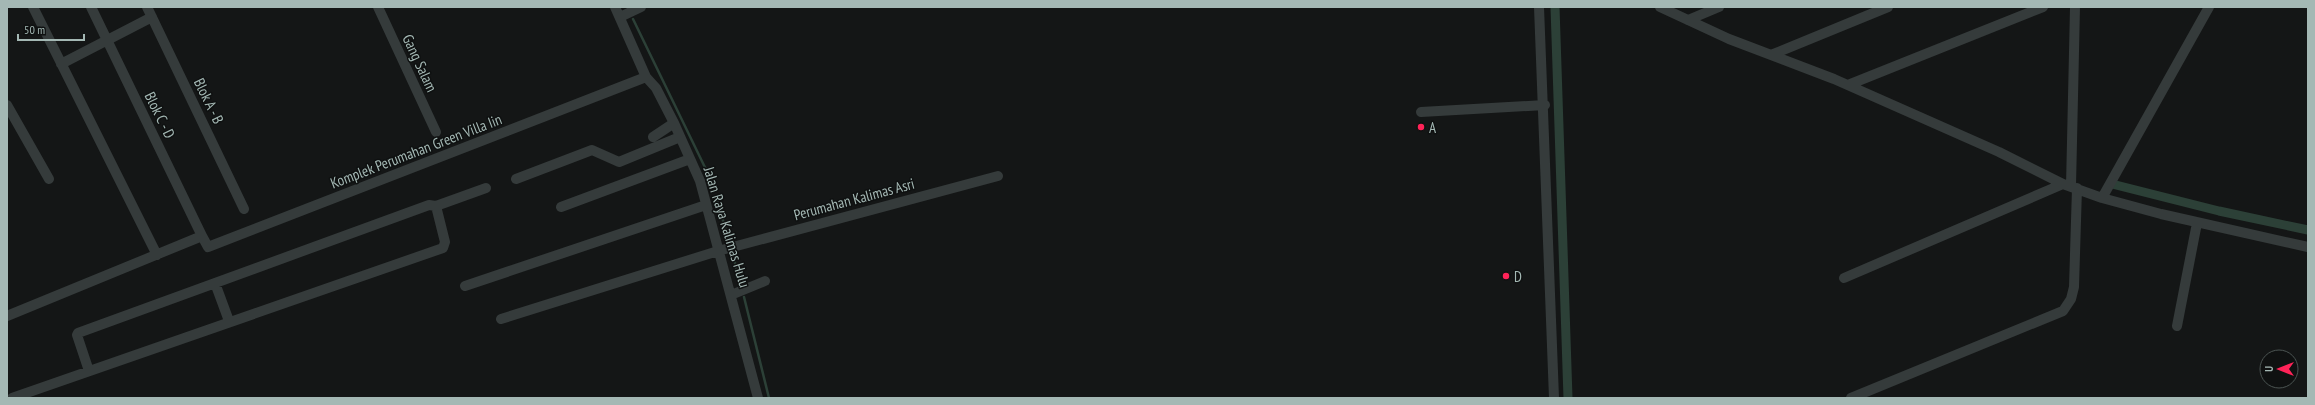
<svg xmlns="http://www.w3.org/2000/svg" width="2315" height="405" viewBox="0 0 2315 405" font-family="'PT Sans Narrow',sans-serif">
<rect width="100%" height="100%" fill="#141616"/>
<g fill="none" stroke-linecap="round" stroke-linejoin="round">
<path stroke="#2c4037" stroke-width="2.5" d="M 633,19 L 714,186
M 717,200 L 729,241
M 733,255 L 740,283
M 744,297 L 769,398"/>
<path stroke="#2c4037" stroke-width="9" d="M 1555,7 L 1568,398
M 2112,184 L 2219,211 L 2308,230"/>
<path stroke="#353b3b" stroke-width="10" d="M 33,7 L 157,255
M 147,7 L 244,209
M 378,7 L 436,132
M 615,7 L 646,77 L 656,88 L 674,123 L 700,181 L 758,398
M 1539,7 L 1554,398
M 1660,7 L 1729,39 L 1834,79 L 1999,152 L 2063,184 L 2102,198 L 2161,214 L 2308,247
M 620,17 L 641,7
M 1688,20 L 1719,7
M 1771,55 L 1888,7
M 61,64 L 152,17
M 1848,85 L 2043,7
M 7,105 L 49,179
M 1421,112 L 1545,105
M 653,137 L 674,123
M 516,179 L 592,150 L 619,162 L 680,137
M 2071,186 L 2075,7
M 2102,198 L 2209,7
M 436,206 L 486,188
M 561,207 L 690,159
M 202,236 L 208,247 L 646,77
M 1844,278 L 2063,184
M 215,283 L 229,321
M 465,286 L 706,205
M 731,295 L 765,281
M 7,316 L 202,236 L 91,7
M 501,319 L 718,251 L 998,176
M 2177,326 L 2197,223
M 12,398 L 443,248 L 445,242 L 436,206 L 429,205 L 78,333 L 77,335 L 89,371
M 1851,398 L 2063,311 L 2071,299 L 2074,287 L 2077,188"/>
</g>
<g fill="#ff2358" stroke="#0f1111" stroke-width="1.5">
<circle cx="1421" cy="127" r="4"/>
<circle cx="1506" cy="276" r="4"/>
</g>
<g text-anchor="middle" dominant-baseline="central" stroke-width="3" stroke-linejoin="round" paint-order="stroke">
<g font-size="15" fill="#a4b8b4" stroke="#0f1111">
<text transform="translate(420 63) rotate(65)">Gang Salam</text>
<text transform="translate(209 101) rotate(64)">Blok A - B</text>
<text transform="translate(160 115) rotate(64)">Blok C - D</text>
<text transform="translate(416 151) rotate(-21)">Komplek Perumahan Green Villa Iin</text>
<text transform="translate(854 199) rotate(-15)">Perumahan Kalimas Asri</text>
<text transform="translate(727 227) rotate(73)">Jalan Raya Kalimas Hulu</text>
</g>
<g font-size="15" fill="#a4b8b4" stroke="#0f1111" text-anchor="start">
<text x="1429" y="127">A</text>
<text x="1514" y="276">D</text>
</g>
</g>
<rect width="2315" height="405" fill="none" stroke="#a4b8b4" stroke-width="16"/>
<g transform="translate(2279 369) rotate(270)"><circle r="19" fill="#0f1111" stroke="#4b5452"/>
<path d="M0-3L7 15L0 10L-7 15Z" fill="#ff2358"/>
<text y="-6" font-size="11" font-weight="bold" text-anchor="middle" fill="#a4b8b4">U</text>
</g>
<path d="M18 34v6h66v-6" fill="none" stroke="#a4b8b4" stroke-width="2"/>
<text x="24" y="34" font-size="12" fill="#a4b8b4" stroke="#0f1111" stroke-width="3" paint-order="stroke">50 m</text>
</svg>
